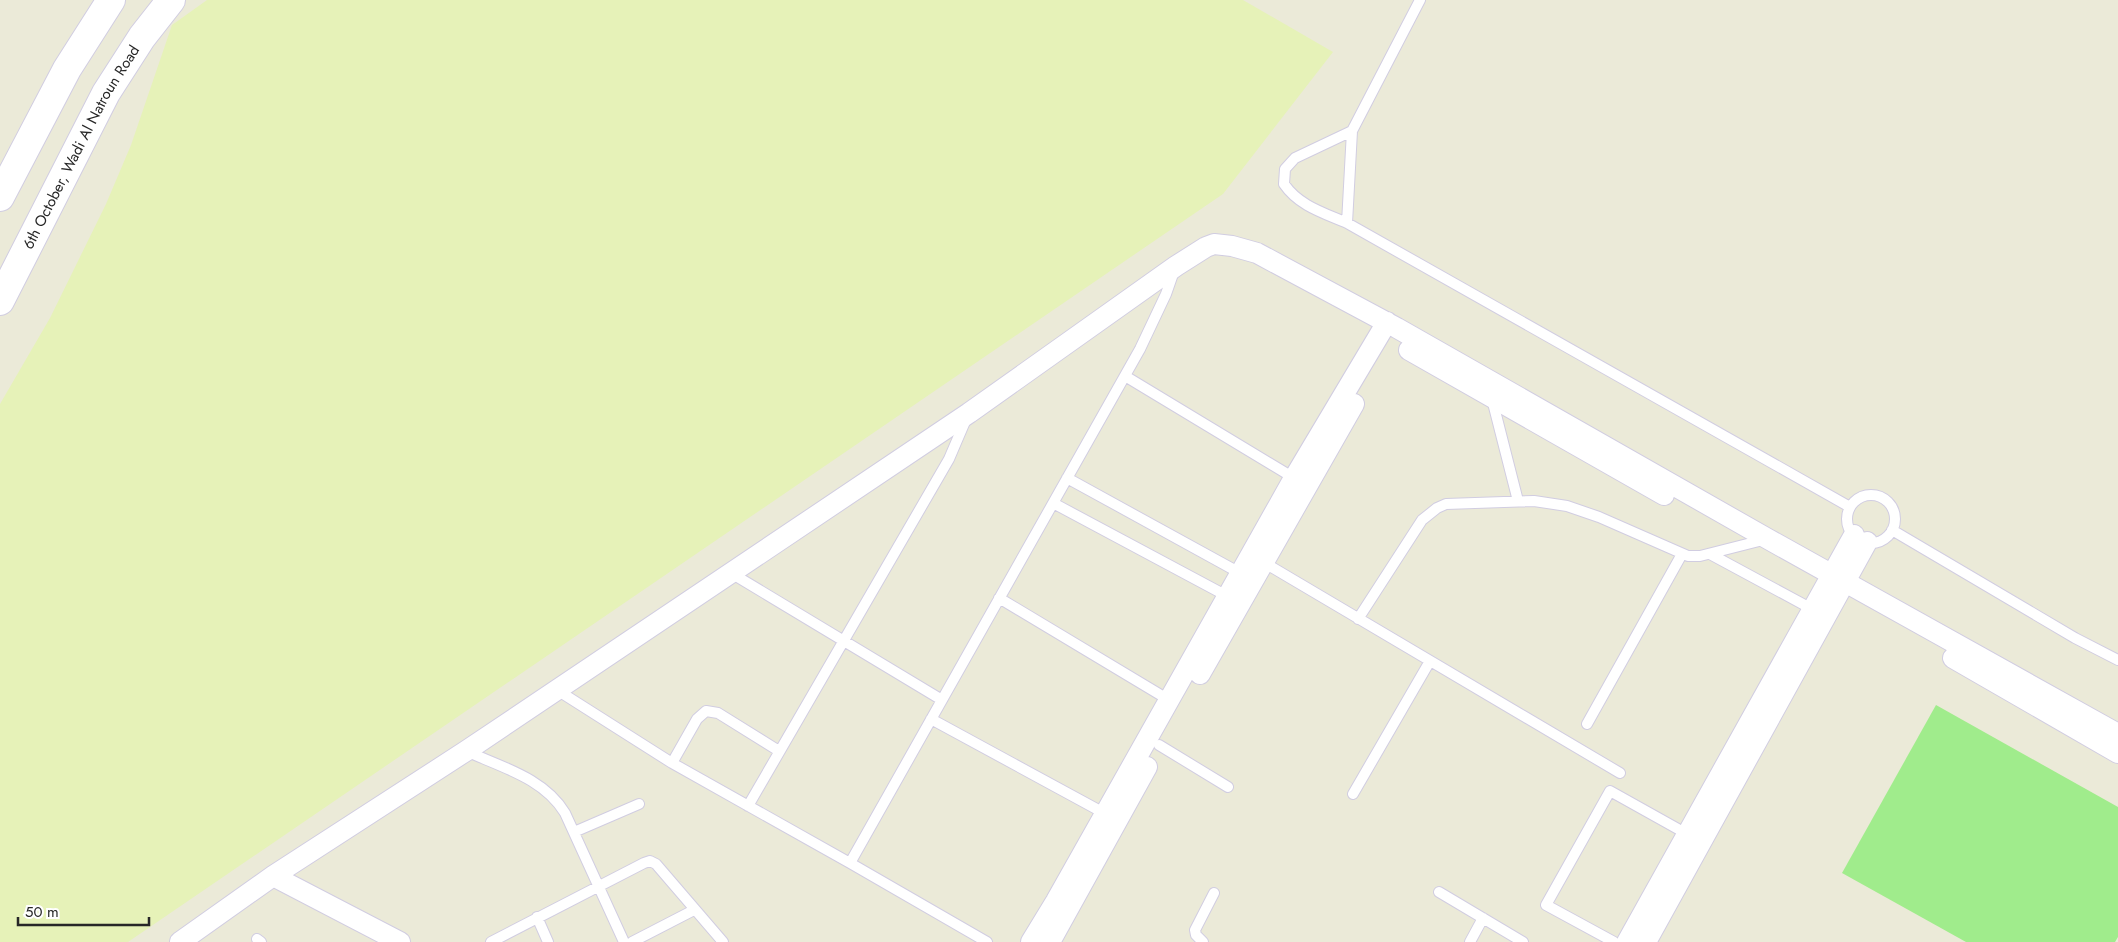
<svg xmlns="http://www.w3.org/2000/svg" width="2118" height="942" viewBox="0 0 2118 942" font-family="Jost,sans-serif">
<rect width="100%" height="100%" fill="#ebead8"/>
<path fill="#e6f2b8" d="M 207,0 L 1243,0 L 1333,52 L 1223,194 L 128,942 L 0,942 L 0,404 L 50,318 L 106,204 L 131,145 L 172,25 Z"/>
<path fill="#a0ec8c" d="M 1936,705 L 2118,807 L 2118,937 L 2115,942 L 1966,942 L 1842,873 Z"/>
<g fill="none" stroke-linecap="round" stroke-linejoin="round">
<defs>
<path id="lane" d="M 1352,131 L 1295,158 L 1285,169 L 1284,184 C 1299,206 1324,213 1347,223 L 1850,507
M 1347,223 L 1352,131 L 1420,0
M 1125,376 L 1294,478
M 1492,399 L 1518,501
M 1067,478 L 1240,573
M1847 519a24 24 0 1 1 48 0a24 24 0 1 1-48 0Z
M 1053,503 L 1227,596
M 1892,530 L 2075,638 L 2118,660
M 1710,554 L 1812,609
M 1263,562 L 1620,773
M 731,573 L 942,700
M 999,598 L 1169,700
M 1358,619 L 1422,520 L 1437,508 L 1446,504 L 1534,501 L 1567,506 L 1599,517 L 1688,556 L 1700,556 L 1767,539
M 557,690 L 672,763 L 850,863 L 987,942
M 931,719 L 1104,813
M 1587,724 L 1682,554
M 1159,745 L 1228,787
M 466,751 C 501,767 544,778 565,813 L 624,942
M 672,763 L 697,719 L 706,711 L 718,713 L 779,751
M 1353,794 L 1430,661
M 748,806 L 949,459 L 967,417
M 574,832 L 639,804
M 850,863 L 1140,349 L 1166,294 L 1174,271
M 1439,892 L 1523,942
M 537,917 L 548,942
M 257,939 L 261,942
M 491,942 L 644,863 L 650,861 L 656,864 L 723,942
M 632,942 L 694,910
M 1203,942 L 1196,935 L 1195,930 L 1214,893
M 1470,942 L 1483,918
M 1614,942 L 1546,905 L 1610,791 L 1687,834"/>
<path id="street" d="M 1409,350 L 1664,495
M 1953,658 L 2118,753
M 1200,674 L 1354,404
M 273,876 L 400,942
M 180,942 L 273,876 L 466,751 L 969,413 L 1176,266 L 1206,247 L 1214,244 L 1232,246 L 1257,253 L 1397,328 L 1768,539 L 2118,734
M 1031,942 L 1056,901 L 1294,478 L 1387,322
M 1050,942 L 1147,767
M 1627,942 L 1854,535
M 1646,942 L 1867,542"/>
<g id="secondary">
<path d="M 0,197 L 67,69 L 111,0"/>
<path id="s1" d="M 0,301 L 106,93 L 142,37 L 171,0"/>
</g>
</defs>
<use href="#lane" stroke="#d1cde1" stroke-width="12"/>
<use href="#street" stroke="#d1cde1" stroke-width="22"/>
<use href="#secondary" stroke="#d1cde1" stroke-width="30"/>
<use href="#lane" stroke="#fff" stroke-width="10"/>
<use href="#street" stroke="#fff" stroke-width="20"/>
<use href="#secondary" stroke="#fff" stroke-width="28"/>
</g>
<g text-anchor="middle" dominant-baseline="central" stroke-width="4" stroke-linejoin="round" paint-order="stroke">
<g font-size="15" fill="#272727" stroke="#fff">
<text stroke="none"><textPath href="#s1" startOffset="174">6th October, Wadi Al Natroun Road</textPath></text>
</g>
</g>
<path d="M18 917v8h131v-8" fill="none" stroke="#272727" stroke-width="2.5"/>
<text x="25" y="917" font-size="15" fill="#272727" stroke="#ffffff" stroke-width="4" paint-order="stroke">50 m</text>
</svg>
